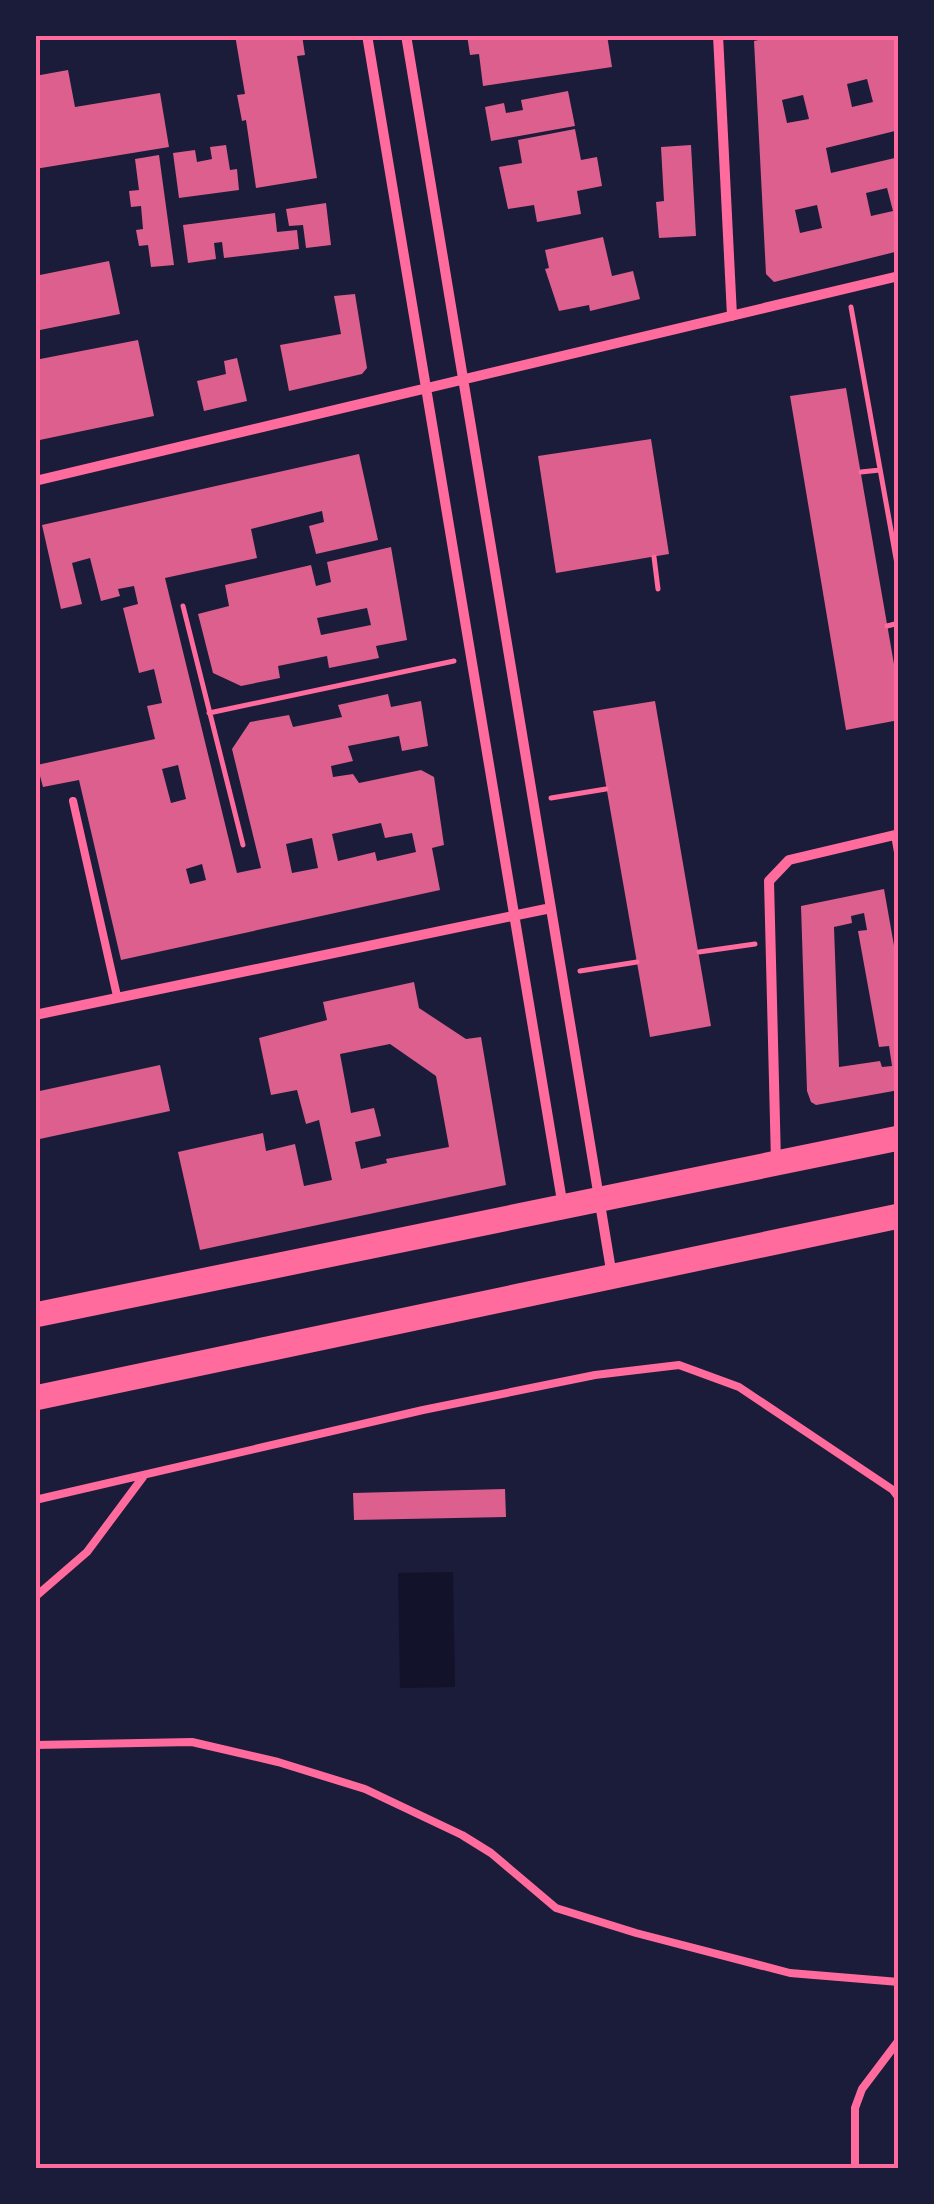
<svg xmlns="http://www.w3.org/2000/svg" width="934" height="2204" viewBox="0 0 934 2204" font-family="'Archivo Narrow',sans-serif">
<rect width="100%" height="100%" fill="#1b1b3a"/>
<path fill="#12122b" d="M 453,1572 L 455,1687 L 400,1688 L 398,1573 Z"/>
<path fill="#dd5f8e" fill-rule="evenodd" d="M 235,35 L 302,35 L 305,55 L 297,56 L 317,178 L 256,188 L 246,120 L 242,121 L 237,95 L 245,94 Z
M 467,35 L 607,35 L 612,67 L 483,86 L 479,54 L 470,55 Z
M 781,35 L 899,35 L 899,130 L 826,148 L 831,173 L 899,157 L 899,251 L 774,282 L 766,274 L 754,41 ZM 867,79 L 873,102 L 852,107 L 847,84 ZM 803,95 L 809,119 L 787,123 L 782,100 ZM 887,188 L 893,211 L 871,216 L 866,193 ZM 817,205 L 822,228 L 800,233 L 795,210 Z
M 68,70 L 75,107 L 160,93 L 169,147 L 35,169 L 35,76 Z
M 568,91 L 575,126 L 491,141 L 485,107 L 504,103 L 506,113 L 523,110 L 521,100 Z
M 575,129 L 581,160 L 597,157 L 602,186 L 577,191 L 581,214 L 537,222 L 534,205 L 508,209 L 499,167 L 522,163 L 518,140 Z
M 226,145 L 230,170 L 237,169 L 239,190 L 179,198 L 173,153 L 195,150 L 197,162 L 212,159 L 210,147 Z
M 691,145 L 696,236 L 659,238 L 656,202 L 664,201 L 661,147 Z
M 159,155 L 174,265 L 151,267 L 148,245 L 139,246 L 136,230 L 143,229 L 141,206 L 131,207 L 129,191 L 139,190 L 135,159 Z
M 326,203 L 331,245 L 306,248 L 303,225 L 289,226 L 286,209 Z
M 275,213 L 277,232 L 297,230 L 299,249 L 224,258 L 222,242 L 214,243 L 216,259 L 188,263 L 183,225 Z
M 603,237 L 612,276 L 633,271 L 640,299 L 590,311 L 589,305 L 559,311 L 545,269 L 549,268 L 545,250 Z
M 109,261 L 120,314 L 35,331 L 35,276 Z
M 355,294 L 367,368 L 362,374 L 289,391 L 280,345 L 341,334 L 334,296 Z
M 138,340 L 154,416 L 35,441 L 35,360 Z
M 237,358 L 247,401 L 204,411 L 197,381 L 226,374 L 224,361 Z
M 846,388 L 899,693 L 899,720 L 846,730 L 790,396 Z
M 651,439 L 669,554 L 556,573 L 538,456 Z
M 359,454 L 378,540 L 316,554 L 309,526 L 324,522 L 322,511 L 251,529 L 257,558 L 165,578 L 237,873 L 261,868 L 232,749 L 250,722 L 289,715 L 293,727 L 342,717 L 338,705 L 388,694 L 391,707 L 421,701 L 428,746 L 402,751 L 399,736 L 348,746 L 353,761 L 331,766 L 333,777 L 353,774 L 359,783 L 421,770 L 434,777 L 444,845 L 432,848 L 440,890 L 121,960 L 79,780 L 43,787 L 37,765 L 155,739 L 147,706 L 162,703 L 154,669 L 139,673 L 123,608 L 138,604 L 134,586 L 118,589 L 120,596 L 101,601 L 90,558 L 72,563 L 82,604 L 61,609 L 42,525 ZM 178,765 L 186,799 L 171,803 L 162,769 ZM 381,823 L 385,838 L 412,833 L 416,852 L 377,861 L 375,852 L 338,861 L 332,834 ZM 312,838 L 318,868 L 292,873 L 286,844 ZM 202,864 L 206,880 L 190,884 L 186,869 Z
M 391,547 L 407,640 L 376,646 L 379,658 L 329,668 L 327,656 L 278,666 L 280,678 L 241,686 L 213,673 L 198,614 L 229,606 L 225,585 L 311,565 L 316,586 L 331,582 L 327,562 ZM 367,608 L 371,625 L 321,635 L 317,618 Z
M 655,701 L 711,1026 L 650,1037 L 593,711 Z
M 884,889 L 899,974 L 899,1090 L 816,1105 L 811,1102 L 807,1091 L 801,906 ZM 864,913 L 867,930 L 858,931 L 879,1047 L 889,1046 L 892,1066 L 882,1067 L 880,1061 L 839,1067 L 834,927 L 852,923 L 851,916 Z
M 414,982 L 419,1008 L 466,1039 L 481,1037 L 506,1185 L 200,1250 L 178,1152 L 263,1133 L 266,1151 L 295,1144 L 304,1186 L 332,1180 L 319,1120 L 306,1124 L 297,1090 L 271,1095 L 259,1038 L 327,1020 L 323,1002 ZM 390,1044 L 436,1076 L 449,1147 L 386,1159 L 387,1163 L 361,1169 L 355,1142 L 381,1136 L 374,1108 L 351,1113 L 340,1054 Z
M 160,1065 L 170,1111 L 35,1140 L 35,1092 Z
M 505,1489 L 506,1517 L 354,1520 L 353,1493 Z"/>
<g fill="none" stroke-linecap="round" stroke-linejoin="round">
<path stroke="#ff6b9d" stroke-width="5" d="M 851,307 L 899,575
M 861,472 L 880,470
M 654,557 L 658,589
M 183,606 L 243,845
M 887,626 L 899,623
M 209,713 L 454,661
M 551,798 L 606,789
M 699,952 L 755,944
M 580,971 L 637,962"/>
<path stroke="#ff6b9d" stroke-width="8" d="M 73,801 L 117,996
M 35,1500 L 423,1410 L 595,1375 L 679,1365 L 739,1387 L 893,1490 L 899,1498
M 35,1597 L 87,1552 L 143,1477
M 35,1745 L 192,1742 L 278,1762 L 365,1789 L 462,1835 L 491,1853 L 556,1908 L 636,1933 L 790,1973 L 899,1982
M 855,2169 L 855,2108 L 862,2089 L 899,2040"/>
<path stroke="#ff6b9d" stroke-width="10" d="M 367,35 L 563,1207
M 406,35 L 612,1276
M 718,35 L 732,316
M 35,481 L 899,276
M 896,835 L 899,852
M 35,1015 L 551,908
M 776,1162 L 769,881 L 789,860 L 899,834"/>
<path stroke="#ff6b9d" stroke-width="25" d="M 35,1315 L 899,1138
M 35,1398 L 899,1216"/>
</g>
<rect width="934" height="2204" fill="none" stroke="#1b1b3a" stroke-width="75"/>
<rect x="38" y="38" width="858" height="2128" fill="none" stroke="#ff6b9d" stroke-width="4"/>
</svg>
